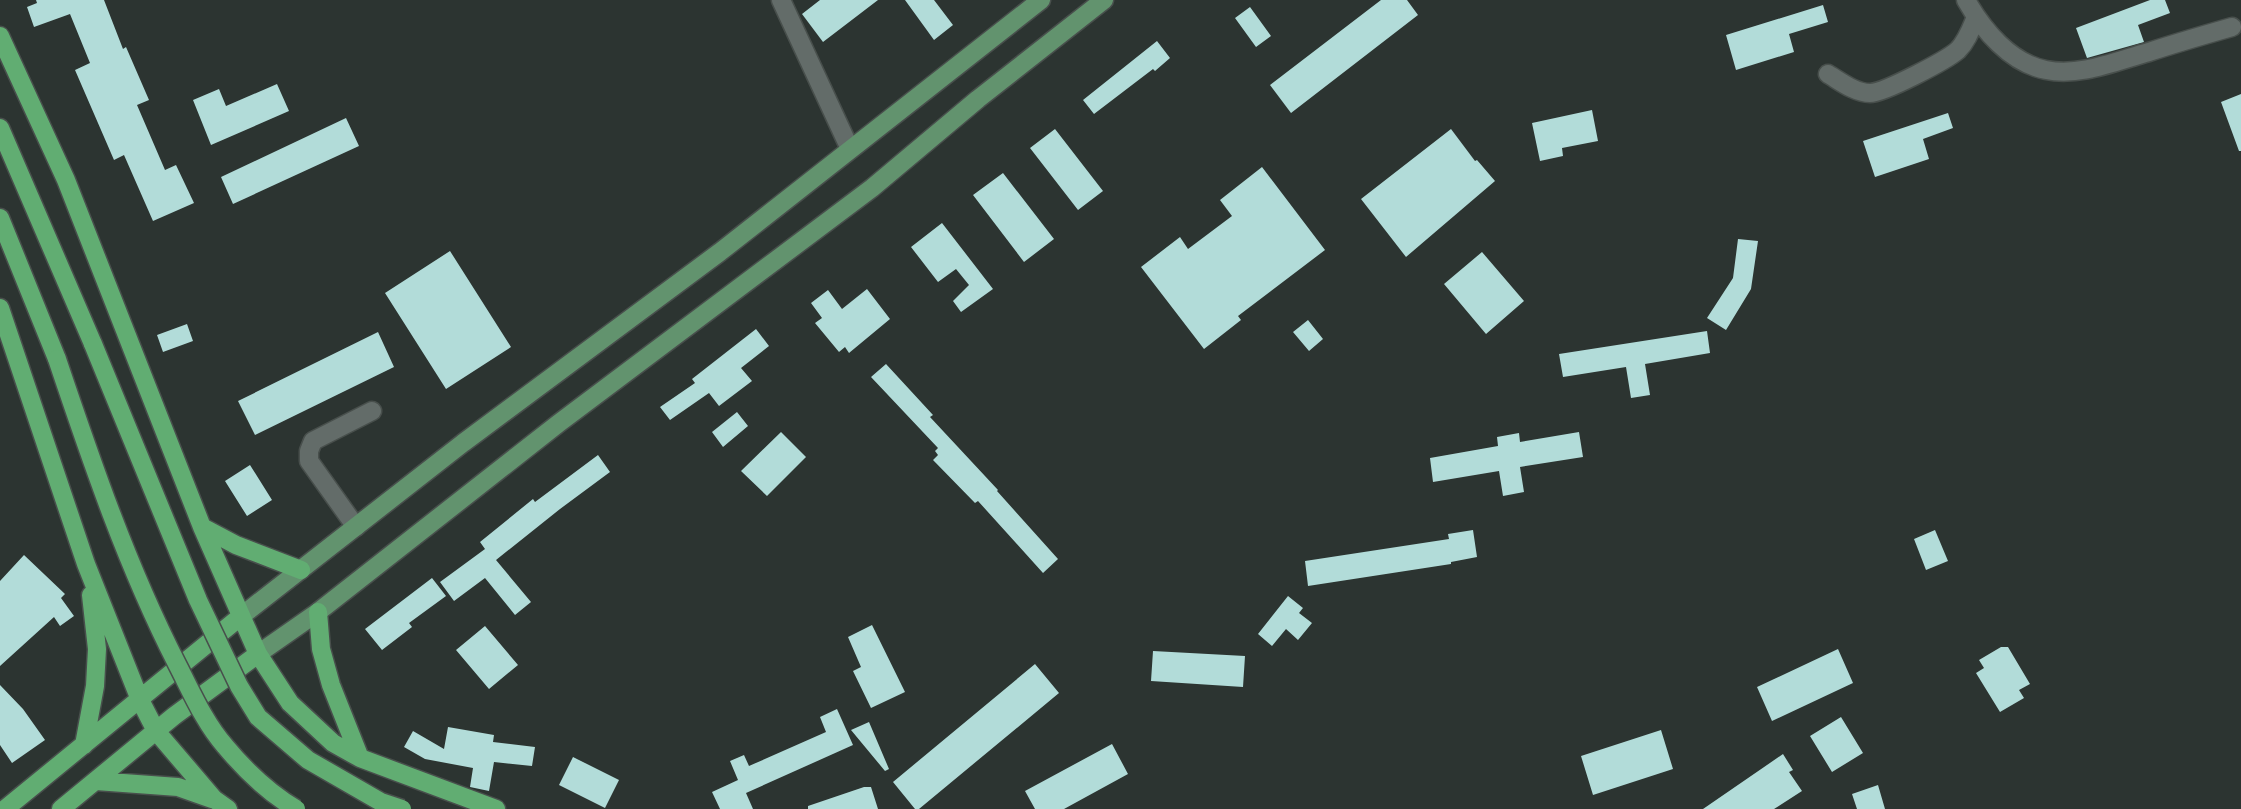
<svg xmlns="http://www.w3.org/2000/svg" width="2241" height="809" viewBox="0 0 2241 809" font-family="'Asap Condensed',sans-serif">
<rect width="100%" height="100%" fill="#2c3431"/>
<path fill="#b2dcd9" d="M 36,0 L 104,0 L 123,49 L 126,47 L 149,100 L 137,105 L 165,170 L 176,165 L 194,203 L 153,221 L 124,155 L 114,160 L 75,70 L 90,63 L 70,14 L 34,27 L 27,7 L 37,3 Z
M 820,0 L 878,0 L 823,42 L 802,14 Z
M 905,0 L 934,0 L 953,25 L 934,40 Z
M 1381,0 L 1407,0 L 1418,15 L 1291,113 L 1270,85 Z
M 2150,0 L 2165,0 L 2170,13 L 2138,25 L 2144,42 L 2087,58 L 2076,28 Z
M 1823,5 L 1828,22 L 1789,34 L 1794,52 L 1736,70 L 1726,35 Z
M 1250,7 L 1271,36 L 1256,47 L 1235,18 Z
M 1157,41 L 1170,58 L 1155,71 L 1153,69 L 1094,114 L 1083,100 Z
M 277,84 L 289,111 L 211,145 L 193,100 L 219,89 L 226,106 Z
M 2241,94 L 2241,151 L 2239,151 L 2221,102 Z
M 1592,110 L 1598,141 L 1562,148 L 1563,156 L 1540,161 L 1532,123 Z
M 1948,113 L 1953,128 L 1923,139 L 1929,159 L 1875,177 L 1863,141 Z
M 346,118 L 359,146 L 233,204 L 221,177 Z
M 1055,129 L 1103,191 L 1078,210 L 1030,148 Z
M 1451,129 L 1475,161 L 1477,160 L 1495,181 L 1406,257 L 1361,199 Z
M 1262,167 L 1325,250 L 1238,316 L 1241,320 L 1204,349 L 1141,267 L 1180,237 L 1188,249 L 1232,216 L 1220,200 Z
M 1003,173 L 1054,239 L 1024,262 L 973,195 Z
M 942,223 L 993,289 L 961,312 L 953,301 L 969,285 L 956,269 L 938,282 L 911,247 Z
M 1738,239 L 1758,241 L 1751,289 L 1726,330 L 1707,318 L 1733,278 Z
M 450,251 L 511,347 L 446,389 L 385,293 Z
M 1482,252 L 1524,301 L 1486,334 L 1444,284 Z
M 867,289 L 890,319 L 849,353 L 845,347 L 839,352 L 815,323 L 822,318 L 811,303 L 828,290 L 842,309 Z
M 1308,320 L 1323,339 L 1309,351 L 1293,332 Z
M 187,324 L 193,341 L 163,352 L 157,335 Z
M 756,329 L 769,346 L 741,368 L 752,381 L 719,406 L 709,393 L 670,420 L 660,407 L 695,383 L 692,379 Z
M 1707,331 L 1710,353 L 1645,364 L 1650,395 L 1631,398 L 1626,367 L 1563,377 L 1559,354 Z
M 378,332 L 394,367 L 255,435 L 238,401 Z
M 886,364 L 933,415 L 930,417 L 998,490 L 997,491 L 1058,559 L 1043,573 L 978,501 L 975,503 L 933,460 L 938,455 L 935,451 L 938,448 L 871,377 Z
M 737,412 L 748,426 L 723,447 L 712,432 Z
M 781,432 L 806,457 L 767,496 L 741,471 Z
M 1579,432 L 1583,457 L 1520,467 L 1524,492 L 1503,496 L 1499,471 L 1433,482 L 1430,458 L 1498,446 L 1497,437 L 1519,433 L 1520,442 Z
M 598,455 L 610,472 L 560,509 L 496,560 L 531,602 L 515,615 L 485,578 L 454,601 L 440,582 L 485,549 L 480,542 L 533,499 L 535,502 Z
M 250,465 L 272,500 L 247,516 L 225,481 Z
M 1473,530 L 1477,557 L 1451,562 L 1451,564 L 1308,586 L 1305,561 L 1449,539 L 1448,534 Z
M 1935,530 L 1948,561 L 1926,570 L 1914,539 Z
M 24,555 L 65,594 L 61,598 L 74,616 L 60,626 L 54,617 L 0,666 L 0,581 Z
M 432,578 L 446,596 L 409,623 L 412,627 L 382,650 L 365,629 Z
M 1288,596 L 1303,608 L 1299,613 L 1312,623 L 1298,640 L 1286,629 L 1272,646 L 1258,634 Z
M 872,625 L 905,692 L 871,708 L 853,671 L 861,667 L 848,637 Z
M 485,626 L 518,665 L 489,689 L 456,650 Z
M 2001,647 L 2008,647 L 2030,684 L 2019,690 L 2024,698 L 2000,712 L 1976,673 L 1984,668 L 1979,660 Z
M 1838,649 L 1853,683 L 1772,721 L 1757,687 Z
M 1153,651 L 1245,656 L 1243,687 L 1151,681 Z
M 1035,664 L 1059,693 L 919,809 L 915,809 L 893,782 Z
M 0,685 L 23,709 L 45,740 L 12,763 L 0,745 Z
M 837,709 L 853,745 L 746,793 L 753,809 L 720,809 L 712,792 L 738,780 L 730,761 L 744,755 L 749,766 L 826,732 L 820,717 Z
M 1841,717 L 1863,753 L 1832,772 L 1810,736 Z
M 869,722 L 889,769 L 885,771 L 851,730 Z
M 448,727 L 494,735 L 493,742 L 535,747 L 532,766 L 494,762 L 489,791 L 470,787 L 473,768 L 425,759 L 404,747 L 413,731 L 444,749 Z
M 1661,730 L 1673,769 L 1593,795 L 1581,756 Z
M 1112,744 L 1128,774 L 1064,809 L 1035,809 L 1025,791 Z
M 1783,754 L 1793,770 L 1789,772 L 1802,791 L 1774,809 L 1703,809 Z
M 573,757 L 619,780 L 605,808 L 559,785 Z
M 1878,785 L 1885,809 L 1857,809 L 1852,794 Z
M 864,787 L 871,787 L 878,809 L 808,809 L 808,806 Z"/>
<g fill="none" stroke-linecap="round" stroke-linejoin="round">
<defs>
<path id="minor" d="M 781,0 L 850,149
M 1966,0 C 1983,30 2010,63 2046,70 C 2080,77 2116,61 2149,52 C 2176,43 2204,35 2232,27
M 1828,74 C 1840,81 1855,93 1870,93 C 1884,93 1947,60 1958,50 C 1967,41 1971,29 1976,17
M 356,527 L 309,461 L 309,451 L 313,441 L 372,411"/>
<path id="major" d="M 240,617 L 463,443 L 720,252 L 1041,0
M 258,654 L 318,612 L 559,423 L 872,188 L 978,99 L 1104,0"/>
<path id="highway" d="M 0,36 L 66,180 L 202,527 L 258,654 L 290,703 L 333,743 L 360,758 L 496,809
M 0,128 L 93,344
M 0,218 L 57,359
M 0,308 L 86,564 L 140,700 L 156,731 L 214,799 L 228,809
M 202,527 L 236,545 L 301,570
M 318,612 L 321,649 L 331,685 L 360,758
M 84,745 L 95,686 L 97,649 L 91,595
M 96,781 L 178,787 L 212,799
M 5,809 L 240,617
M 61,809 L 174,716 L 258,654"/>
</defs>
<use href="#minor" stroke="#484f4c" stroke-width="21"/>
<use href="#major" stroke="#484f4c" stroke-width="21"/>
<use href="#highway" stroke="#484f4c" stroke-width="21"/>
<use href="#minor" stroke="#636c69" stroke-width="18"/>
<use href="#major" stroke="#62936e" stroke-width="18"/>
<use href="#highway" stroke="#61ad72" stroke-width="18"/>
<defs>
<path id="highway-bridge" d="M 93,344 L 198,600 L 239,686 L 258,717 L 308,760 L 381,802 L 402,809
M 57,359 C 92,463 127,566 177,664 C 191,691 204,722 225,746 C 245,770 269,793 296,809"/>
</defs>
<use href="#highway-bridge" stroke="#484f4c" stroke-width="21" stroke-linecap="butt"/>
<use href="#highway-bridge" stroke="#61ad72" stroke-width="18"/>
</g>
</svg>
